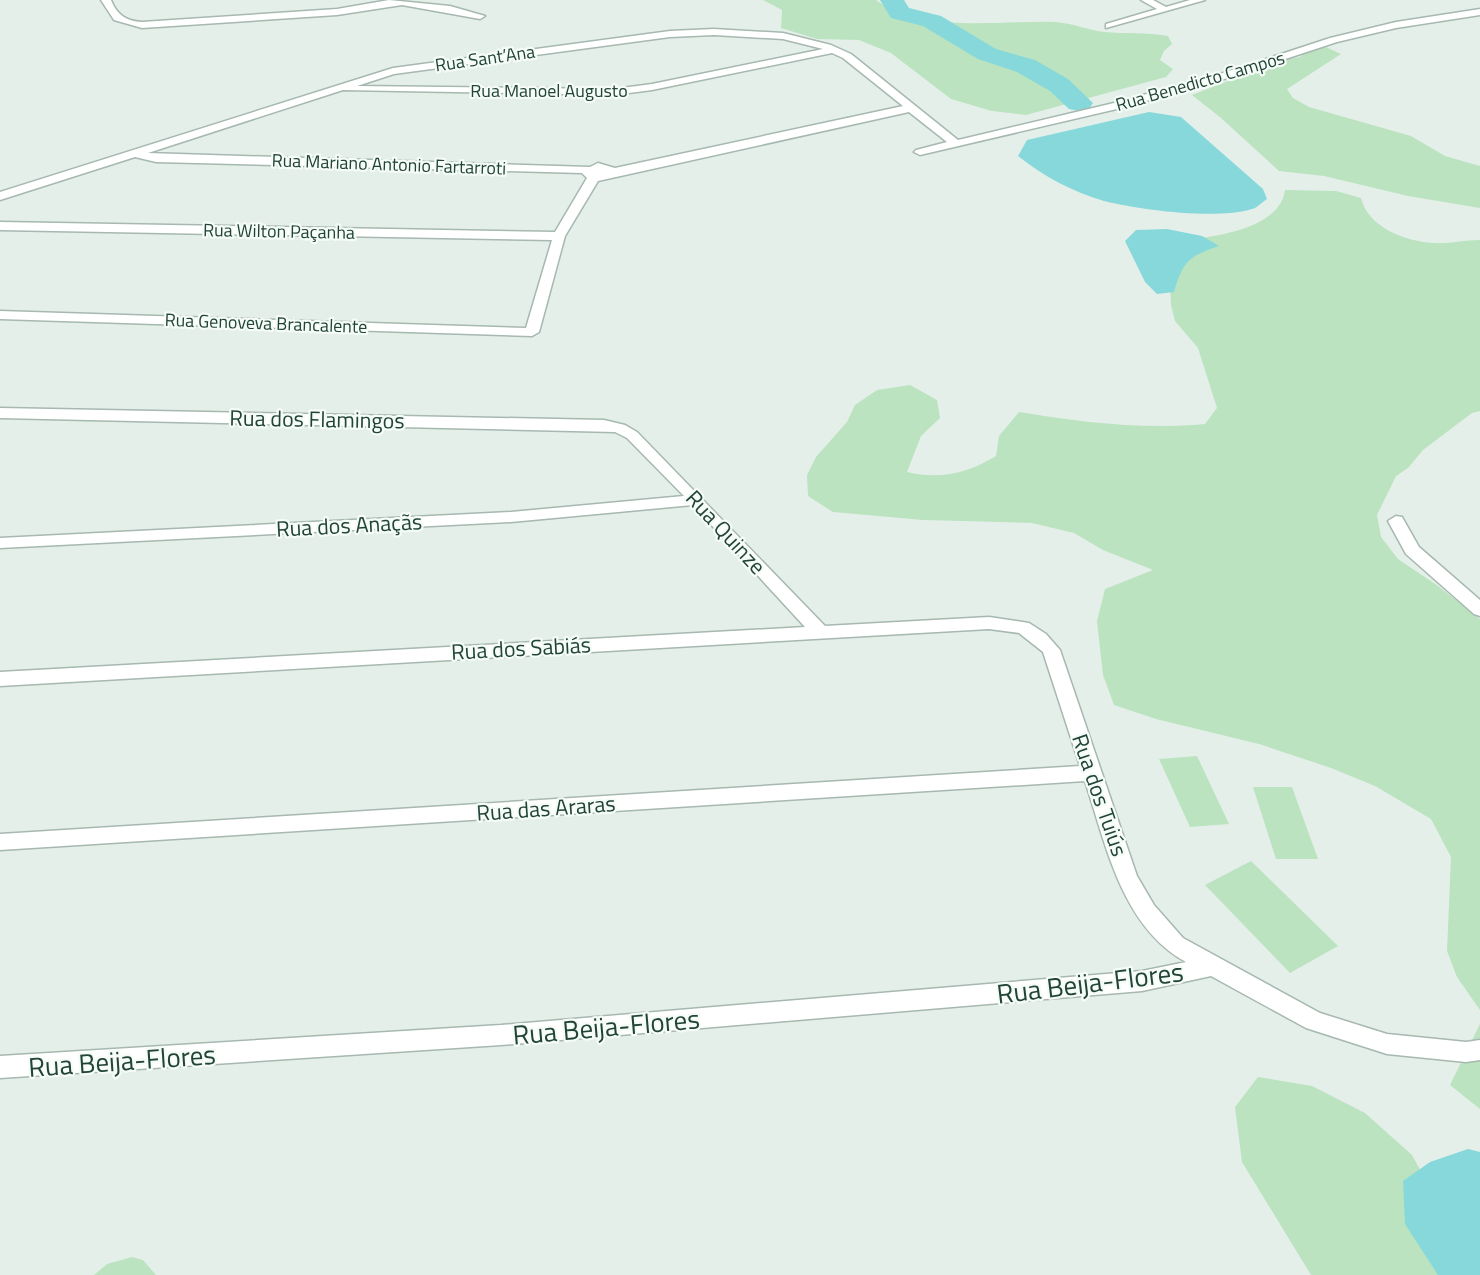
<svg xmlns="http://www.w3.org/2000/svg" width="1480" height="1275" viewBox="0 0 1480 1275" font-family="'Titillium Web',sans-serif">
<rect width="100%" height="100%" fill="#e4efe9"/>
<path fill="#bbe3c0" d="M 763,0 L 876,0 C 923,34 1000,20 1055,22 C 1072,23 1088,30 1104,32 C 1126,34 1146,32 1168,36 L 1172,44 L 1164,51 L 1160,60 L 1173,69 L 1166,77 L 1026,115 L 992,111 L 951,99 L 891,53 L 859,40 L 817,39 L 781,28 L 782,10 Z
M 1326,47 L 1341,54 L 1287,89 L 1293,98 L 1309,107 L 1411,136 L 1445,156 L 1480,166 L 1480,208 L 1408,196 L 1324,176 L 1279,171 L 1221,118 L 1192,95 L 1279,61 L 1300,57 L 1309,50 Z
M 1285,190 L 1336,191 L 1361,198 C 1368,227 1404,241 1433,243 C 1448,244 1465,240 1480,240 L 1480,411 L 1472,413 L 1423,450 L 1408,468 L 1396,476 L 1377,515 L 1381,537 L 1398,559 L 1438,586 L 1480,619 L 1480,1010 L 1457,977 L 1447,951 L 1451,857 L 1431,819 L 1375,786 L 1331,768 L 1259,744 L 1156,719 L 1114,705 L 1103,675 L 1097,621 L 1105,589 L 1153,570 L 1103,550 L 1074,533 L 1032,523 L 923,520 L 833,512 L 808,496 L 807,475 L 816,457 L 847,422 L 855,405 L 877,390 L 910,385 L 937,400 L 940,418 L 921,436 L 907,472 C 940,480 968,473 996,456 L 999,436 L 1019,412 C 1081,422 1142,430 1205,424 L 1217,408 L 1198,348 L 1175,321 L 1171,305 L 1169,265 L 1188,240 C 1219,236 1280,228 1285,190 Z
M 1197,756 L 1229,824 L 1190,827 L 1159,759 Z
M 1253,787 L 1292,787 L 1318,859 L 1276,859 Z
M 1251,861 L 1338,946 L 1290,973 L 1205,885 Z
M 1480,1024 L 1480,1109 L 1450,1085 Z
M 1258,1077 L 1312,1086 L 1365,1113 L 1412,1155 L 1478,1275 L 1311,1275 L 1242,1162 L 1235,1107 Z
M 132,1257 L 143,1260 L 156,1275 L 94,1275 L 107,1264 Z"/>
<path fill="#86d8da" d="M 1149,112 L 1181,117 L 1263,189 L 1267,199 C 1262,202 1257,208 1252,209 C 1217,220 1140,210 1104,201 C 1073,192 1043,176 1018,156 L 1027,140 Z
M 1167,229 L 1202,236 L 1219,246 C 1189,256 1183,261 1174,292 L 1157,294 L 1145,282 L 1125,241 L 1136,230 Z
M 1468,1149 L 1480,1152 L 1480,1275 L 1438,1275 L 1405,1224 L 1403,1181 L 1430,1162 Z"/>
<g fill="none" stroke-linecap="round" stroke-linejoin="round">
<path fill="#86d8da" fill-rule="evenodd" d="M 880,0 L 904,0 L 909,8 L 941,16 L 996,49 L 1035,60 L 1068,79 L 1093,103 L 1089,109 L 1079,111 L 1069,109 L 1050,91 L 1017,72 L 978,59 L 923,26 L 891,18 Z"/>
<defs>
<path id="street" d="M 101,0 L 111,0 C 117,15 126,21 142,22 L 337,9 L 389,0 L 450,6 L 485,16 L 480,19 L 402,5 L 337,15 L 142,28 L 114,20 Z
M 1141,0 L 1153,0 L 1166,7 L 1190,0 L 1205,0 L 1106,28 L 1106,24 L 1157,9 Z
M 1480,9 L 1480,15 L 1396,28 L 1337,42 L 1231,77 L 1121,108 L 920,155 L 914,152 L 916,150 L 947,142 L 909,112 L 598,181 L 565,236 L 539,332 L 532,336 L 0,319 L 0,311 L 526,328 L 552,240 L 0,230 L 0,222 L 555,232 L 587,178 L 582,173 L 156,162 L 135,157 L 0,200 L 0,192 L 393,68 L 670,31 L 714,29 L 783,33 L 831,45 L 851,54 L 958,140 L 1114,103 L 1223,73 L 1330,38 L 1396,22 ZM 714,35 L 783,39 L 823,49 L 652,84 L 614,89 L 357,86 L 394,74 L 670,37 ZM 832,53 L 843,58 L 903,106 L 615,168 L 598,163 L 590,167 L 148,153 L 343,90 L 614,95 L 652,90 Z
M 0,408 L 604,420 L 625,425 L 637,432 L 825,626 L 989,617 L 1029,623 L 1046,634 L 1060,650 L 1137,876 L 1154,905 L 1183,938 L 1320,1013 L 1387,1034 L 1466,1042 L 1480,1040 L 1480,1060 L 1466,1062 L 1387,1054 L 1306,1028 L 1211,976 L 1142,991 L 501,1045 L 0,1078 L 0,1056 L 501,1025 L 1142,971 L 1186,962 C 1122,927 1106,845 1085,781 L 0,850 L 0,834 L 1080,766 L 1043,652 L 1019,633 L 989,629 L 0,686 L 0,672 L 805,627 L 693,505 L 511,522 L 0,548 L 0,538 L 511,512 L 684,496 L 627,438 L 615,432 L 0,418 Z
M 1396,516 L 1402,517 L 1419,547 L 1480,600 L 1480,616 L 1474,614 L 1406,554 L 1388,521 Z"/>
</defs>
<use href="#street" stroke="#a6b8b0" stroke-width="3"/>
<use href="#street" fill="#fff" fill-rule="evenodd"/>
</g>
<g text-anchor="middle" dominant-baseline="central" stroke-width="4.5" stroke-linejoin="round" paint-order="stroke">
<g font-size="18" fill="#214436" stroke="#f5fbf7">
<text transform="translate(485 58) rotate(-8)">Rua Sant’Ana</text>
<text transform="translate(1200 81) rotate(-16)">Rua Benedicto Campos</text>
<text x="549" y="90">Rua Manoel Augusto</text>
<text transform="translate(389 164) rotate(2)">Rua Mariano Antonio Fartarroti</text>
<text transform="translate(279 231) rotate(1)">Rua Wilton Paçanha</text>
<text transform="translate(266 323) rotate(2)">Rua Genoveva Brancalente</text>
</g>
<g font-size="22" fill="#214436" stroke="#f5fbf7">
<text transform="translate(317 419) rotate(1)">Rua dos Flamingos</text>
<text transform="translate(349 525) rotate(-3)">Rua dos Anaçãs</text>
<text transform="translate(726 532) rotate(47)">Rua Quinze</text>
<text transform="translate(521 648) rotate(-3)">Rua dos Sabiás</text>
<text transform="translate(1100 795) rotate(71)">Rua dos Tuiús</text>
<text transform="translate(546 808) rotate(-4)">Rua das Araras</text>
</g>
<g font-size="27" fill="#214436" stroke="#f5fbf7">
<text transform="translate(1090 982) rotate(-7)">Rua Beija-Flores</text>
<text transform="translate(606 1026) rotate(-5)">Rua Beija-Flores</text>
<text transform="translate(122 1060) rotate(-4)">Rua Beija-Flores</text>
</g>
</g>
</svg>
